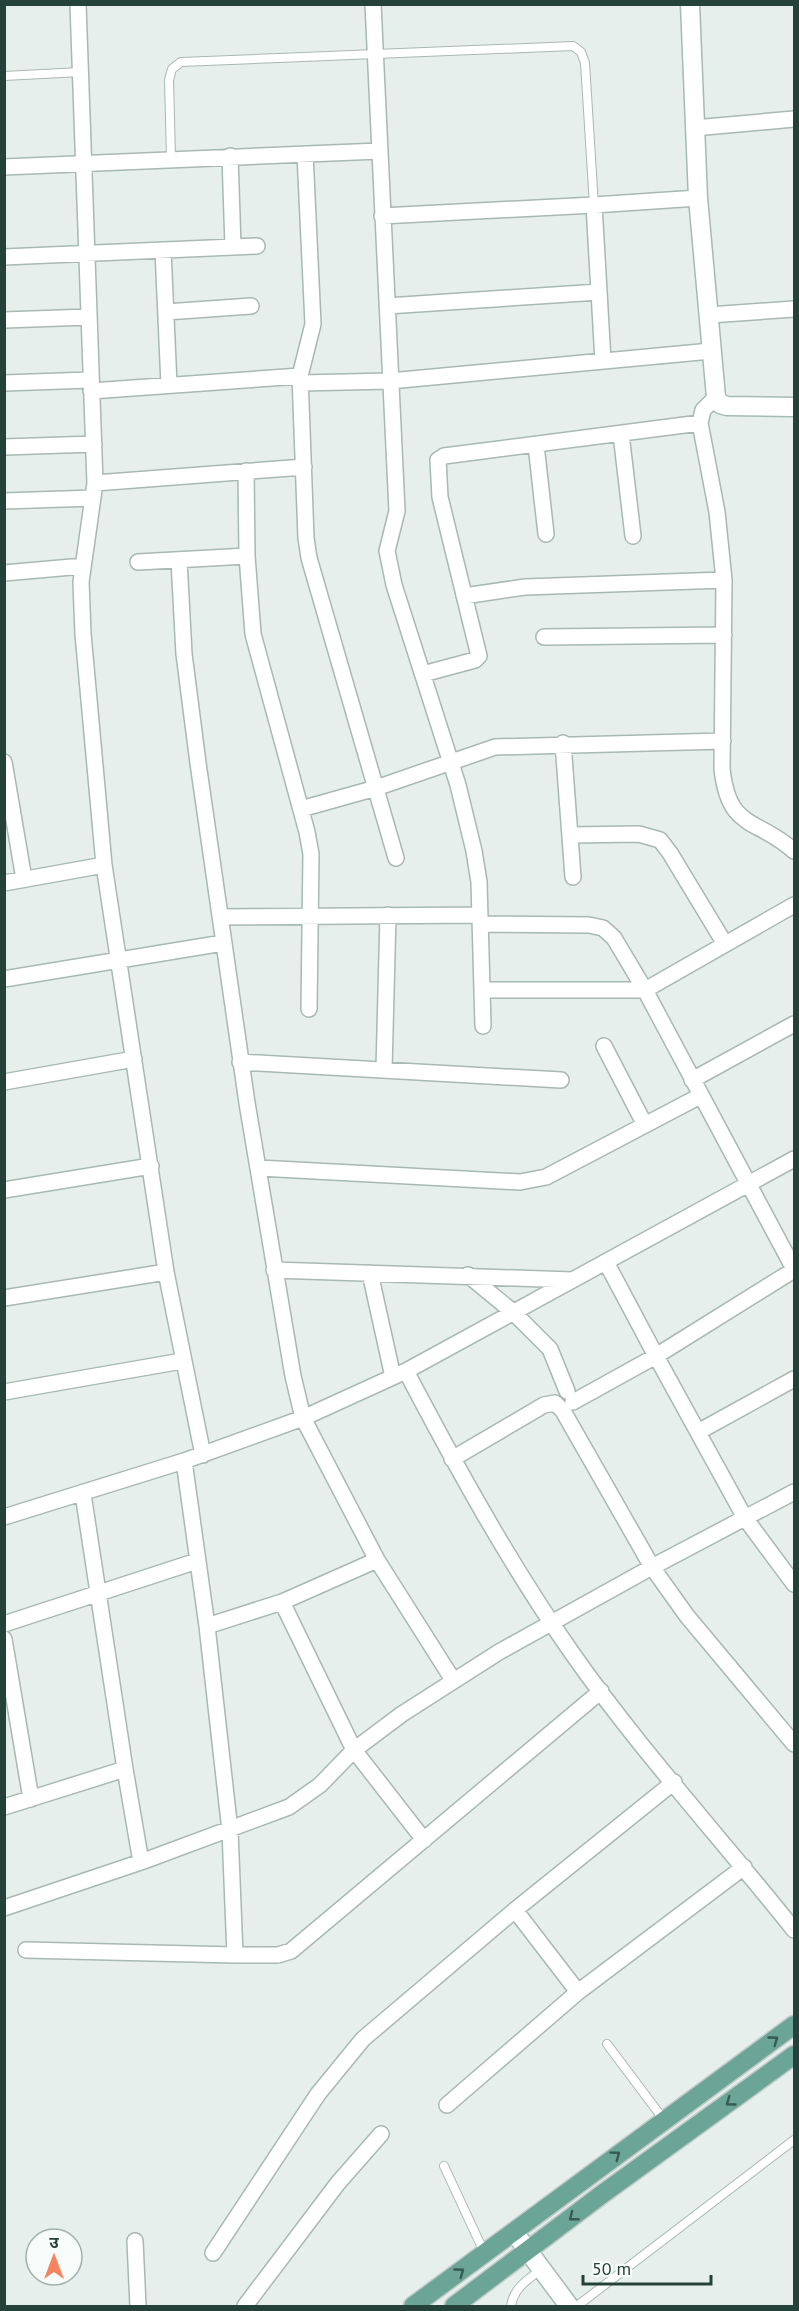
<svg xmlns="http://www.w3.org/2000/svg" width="799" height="2311" viewBox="0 0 799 2311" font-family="'PT Sans','Noto Sans Devanagari',sans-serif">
<rect width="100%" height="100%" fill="#e6efeb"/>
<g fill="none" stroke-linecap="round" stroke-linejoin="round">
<defs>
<path id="lane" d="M 4,76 L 81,72
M 171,158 L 169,80 L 172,69 L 181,62 L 573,46 L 581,52 L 585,63 L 594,205
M 607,2044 L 664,2120
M 444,2166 L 484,2252
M 511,2306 C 514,2288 526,2281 540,2270
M 577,2306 L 794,2140"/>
<path id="street" d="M 78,4 L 95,483 L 81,582 L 83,634 L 104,865 L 166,1272 L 203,1455
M 373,4 L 397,511 L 387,551 L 394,585 L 458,785 L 474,851 L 479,882 L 483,1026
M 694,128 L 794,119
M 305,154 L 313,324 L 300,376 L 306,538 L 309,558 L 396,858
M 230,156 L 233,247
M 4,167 L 379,151
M 382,216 L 594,205
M 163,250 L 169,385
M 4,257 L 257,246
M 387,306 L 599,292
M 166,312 L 251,306
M 709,315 L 794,309
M 4,320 L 89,317
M 603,361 L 594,205 L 698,198
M 4,383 L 90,380
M 301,383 L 390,381 L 711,351
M 91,391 L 300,376
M 716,397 L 703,410 L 700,423 L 717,512 L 724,580 L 722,769 C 729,831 756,817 794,851
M 621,434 L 633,536
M 536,445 L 546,534
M 4,447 L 94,444
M 246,471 L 247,556 L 253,634 L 307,832 L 311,854 L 309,1009
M 95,483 L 304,467
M 4,501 L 93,498
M 179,560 L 184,654 L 198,763 L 247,1103 L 293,1376 L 303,1418 L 377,1560 L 453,1680
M 138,562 L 247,556
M 4,573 L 83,566
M 464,596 L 525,587 L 724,580
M 544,637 L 724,635
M 423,674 L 475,660 L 479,656 L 440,497 L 438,460 L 444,456 L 700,423
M 563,743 L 573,877
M 4,762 L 24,879
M 301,809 L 376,788 L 495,747 L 723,741
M 570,835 L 639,834 L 660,840 L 670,853 L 725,944
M 4,883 L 104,865
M 220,917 L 480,915
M 481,924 L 589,925 L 603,928 L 614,938 L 645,990 L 794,1269
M 4,979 L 223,943
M 484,990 L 645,990 L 794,905
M 604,1046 L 645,1125
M 240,1062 L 561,1080
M 384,1069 L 388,915
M 692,1080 L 794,1024
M 4,1082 L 134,1059
M 259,1168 L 520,1182 L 546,1177 L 700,1096
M 4,1190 L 151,1166
M 606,1262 L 656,1356 L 794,1270
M 274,1270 L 572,1280
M 370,1273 L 393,1377
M 468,1275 L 513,1312 L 550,1349 L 567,1391
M 4,1298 L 166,1272
M 406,1371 C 457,1468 509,1563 572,1653 C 640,1750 721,1838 794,1930
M 4,1392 L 182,1361
M 573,1402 L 656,1356 L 745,1518 L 794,1584
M 698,1432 L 794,1379
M 452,1459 L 544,1405 L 555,1403 L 563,1411 L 652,1567 L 794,1492
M 184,1461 L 207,1626 L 230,1831 L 235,1955
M 4,1517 L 184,1461 L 303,1418 L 406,1371 L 794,1159
M 282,1602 L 354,1750 L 424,1840
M 4,1624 L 197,1561
M 207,1626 L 282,1602 L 377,1560
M 4,1639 L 31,1799
M 125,1769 L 141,1862
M 4,1807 L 125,1769 L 83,1494
M 4,1908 L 141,1862 L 289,1807 L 320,1785 L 354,1750 L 402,1714 L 499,1652 L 652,1567 L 687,1616 L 794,1744
M 515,1910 L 578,1992 L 744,1867
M 26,1950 L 235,1955 L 278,1955 L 291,1951 L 601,1691
M 447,2105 L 578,1992
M 135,2241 L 138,2306
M 213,2253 L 318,2094 L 363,2039 L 515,1910 L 674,1782
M 245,2306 L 338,2183 L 381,2134"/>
<path id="secondary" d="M 690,4 L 698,198 L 716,397 L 720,404 L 727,406 L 794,407
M 514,2232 L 569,2306"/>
<path id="primary" d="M 413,2306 L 794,2025
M 454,2306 L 601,2195 L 794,2055"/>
</defs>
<use href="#lane" stroke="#a8b8b2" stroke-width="10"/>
<use href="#street" stroke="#a8b8b2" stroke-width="18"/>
<use href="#secondary" stroke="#a4bbb3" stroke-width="21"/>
<use href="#primary" stroke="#c2cac8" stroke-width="21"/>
<use href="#lane" stroke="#fff" stroke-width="8"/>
<use href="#street" stroke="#fff" stroke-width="15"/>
<use href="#secondary" stroke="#fff" stroke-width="18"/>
<use href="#primary" stroke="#6aa596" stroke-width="18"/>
</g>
<defs><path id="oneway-chevron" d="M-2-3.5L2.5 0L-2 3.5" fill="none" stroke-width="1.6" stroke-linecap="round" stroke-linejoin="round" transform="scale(1.5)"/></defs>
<g stroke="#365b51">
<use href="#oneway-chevron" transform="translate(774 2040) rotate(-36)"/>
<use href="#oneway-chevron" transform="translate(730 2102) rotate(144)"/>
<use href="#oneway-chevron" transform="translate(616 2155) rotate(-37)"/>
<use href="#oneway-chevron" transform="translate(573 2217) rotate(142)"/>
<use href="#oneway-chevron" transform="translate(460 2272) rotate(-36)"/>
</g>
<rect width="799" height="2311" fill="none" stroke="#24423a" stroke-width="12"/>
<g transform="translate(54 2257)"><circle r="28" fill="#f7fbf9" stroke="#a3b1ad" stroke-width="1.5"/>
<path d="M0-4.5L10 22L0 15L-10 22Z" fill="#f4845f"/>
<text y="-9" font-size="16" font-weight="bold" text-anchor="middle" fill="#24423a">उ</text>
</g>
<path d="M583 2275v9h128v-9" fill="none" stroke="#24423a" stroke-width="3"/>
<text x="592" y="2275" font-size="18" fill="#24423a" stroke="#f7fbf9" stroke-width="4.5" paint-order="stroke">50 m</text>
</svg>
